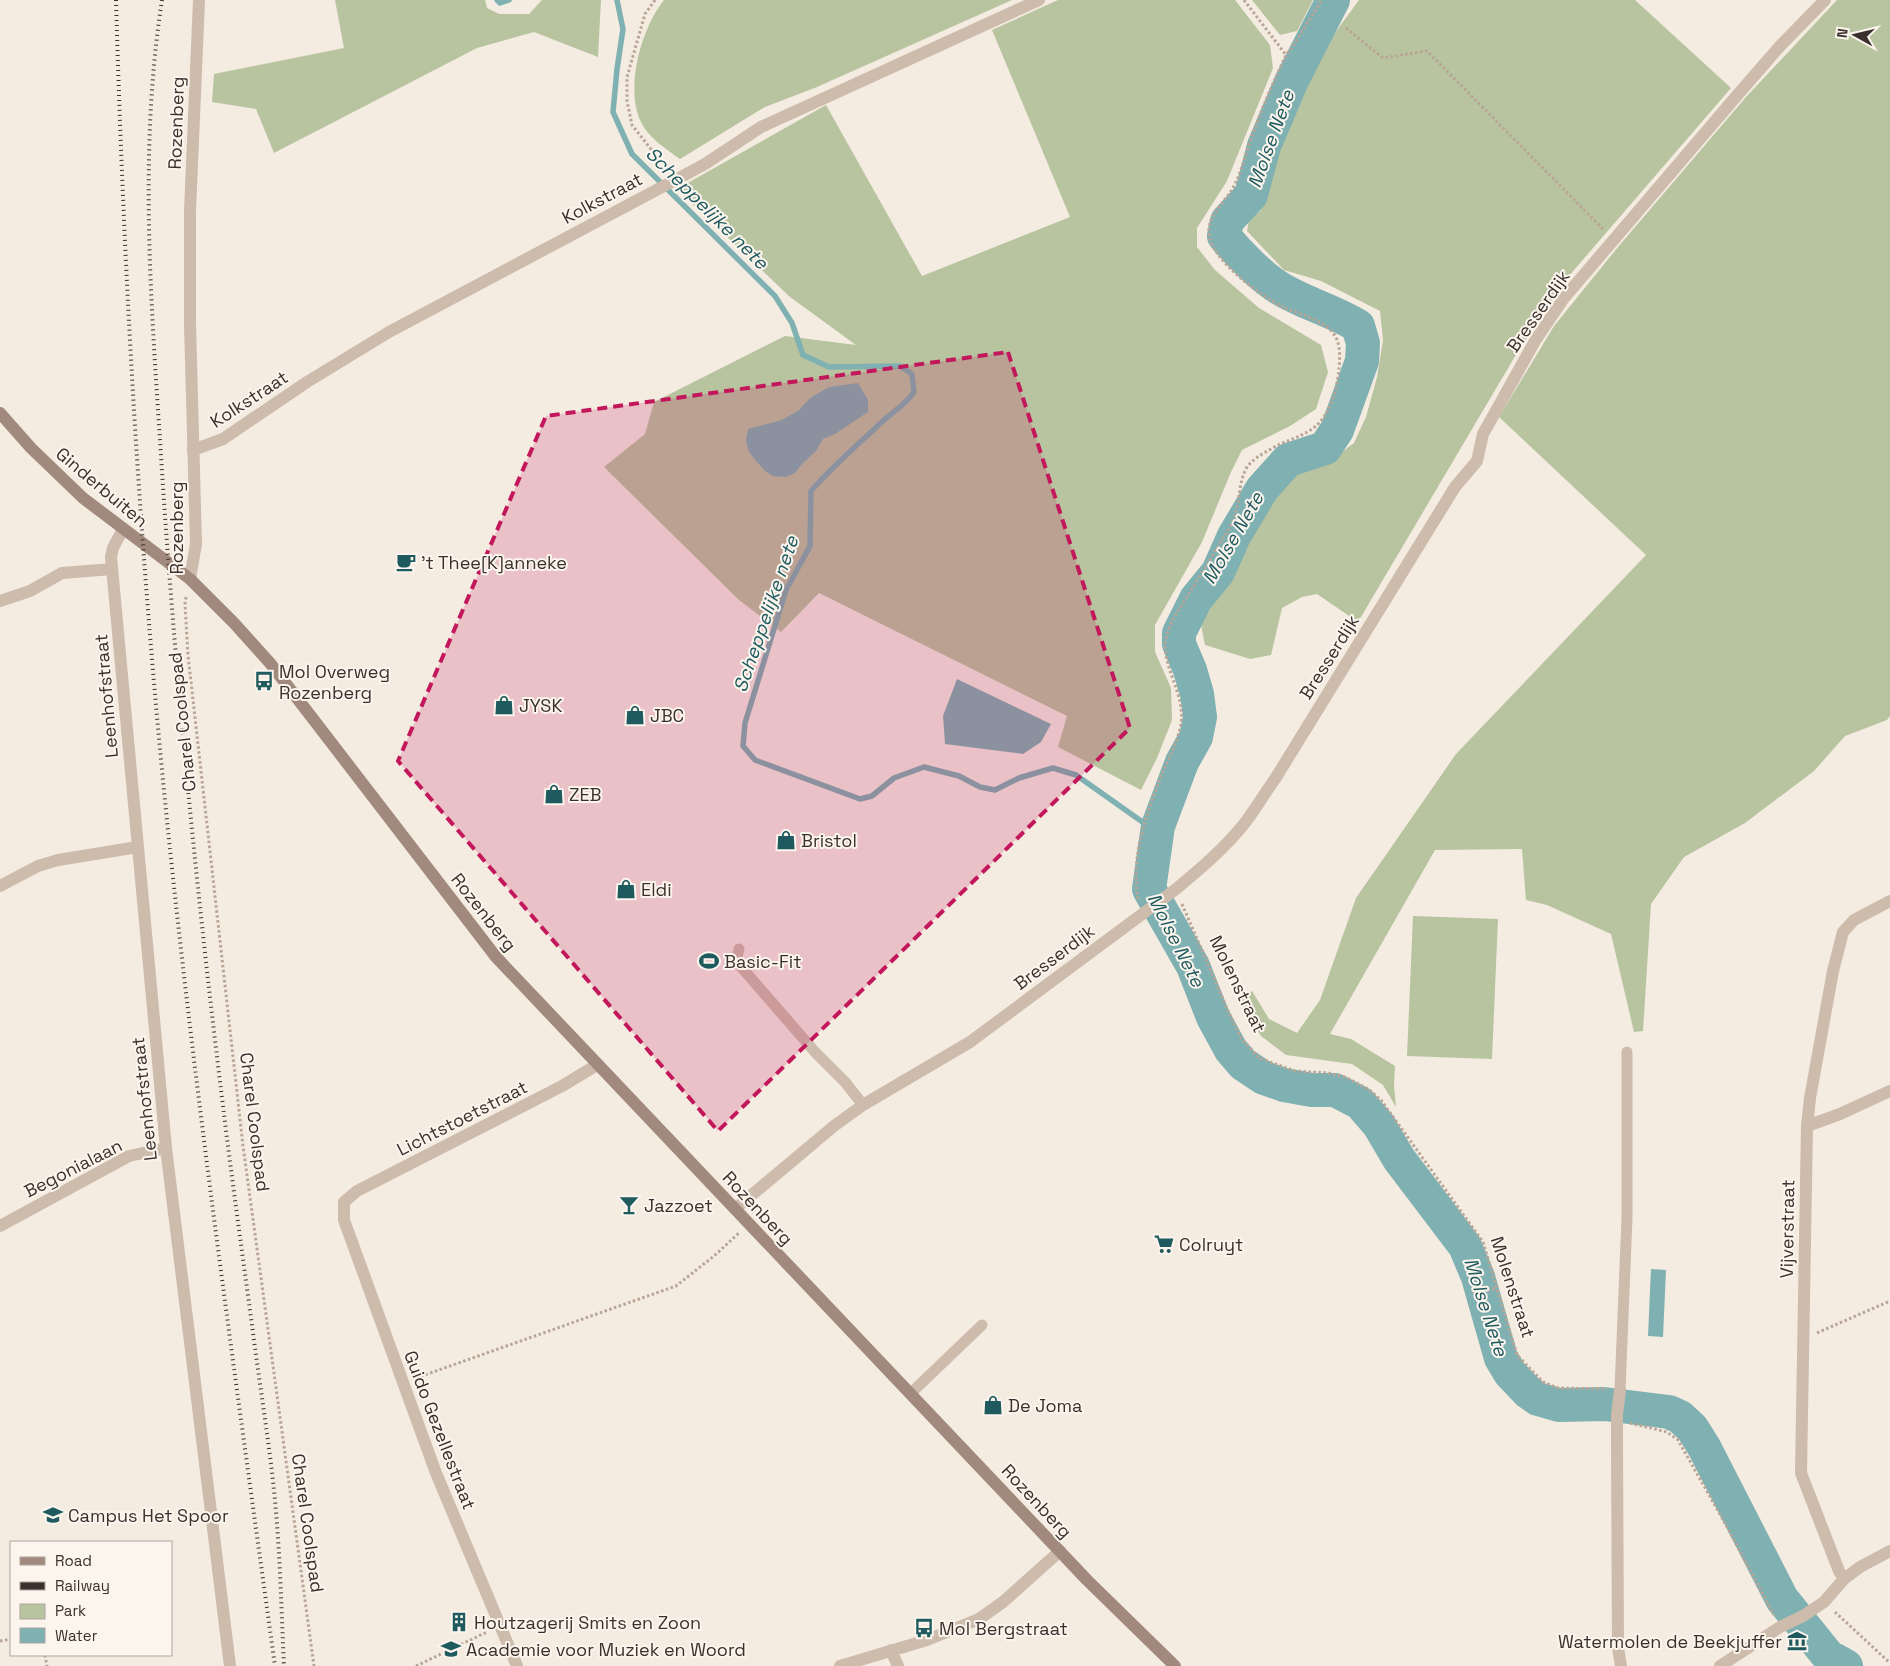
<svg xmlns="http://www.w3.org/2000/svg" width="1890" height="1666" viewBox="0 0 1890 1666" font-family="'Space Grotesk',sans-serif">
<rect width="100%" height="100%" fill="#f4ebe1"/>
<path fill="#b8c4a0" d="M 335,0 L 485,0 L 487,8 L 499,14 L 529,14 L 542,0 L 601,0 L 598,57 L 534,32 L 477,48 L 274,153 L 256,109 L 212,102 L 214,74 L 344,48 Z
M 664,0 L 1012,0 L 817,87 L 765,107 L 680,159 C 665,148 648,138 640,120 C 625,86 642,27 664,0 Z
M 1058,0 L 1235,0 L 1270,45 L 1273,68 L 1227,181 L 1197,228 L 1197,247 L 1215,270 L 1259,308 L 1321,345 L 1328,372 L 1316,409 L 1290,426 L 1242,450 L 1231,472 L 1202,542 L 1155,625 L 1155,652 L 1171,688 L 1172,720 L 1157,758 L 1141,790 L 1058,747 L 1067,716 L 819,593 L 781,632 L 739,600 L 604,467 L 645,434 L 654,402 L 785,336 L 856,345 L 790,297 L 677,189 L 826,105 L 922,276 L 1070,217 L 992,30 Z
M 1252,0 L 1313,0 L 1297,31 L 1280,35 Z
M 1359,0 L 1635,0 L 1731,88 L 1562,284 L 1517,353 L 1358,622 L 1317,594 L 1302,597 L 1282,608 L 1271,655 L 1250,659 L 1205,645 L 1201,625 L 1276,491 L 1299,469 L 1327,463 L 1354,443 L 1366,417 L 1377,377 L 1383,340 L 1380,311 L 1321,281 L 1284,270 L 1247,231 L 1249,220 L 1261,210 L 1264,181 L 1283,130 L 1311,74 L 1337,30 Z
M 1837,0 L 1890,0 L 1890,716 L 1887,720 L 1845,736 L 1814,771 L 1745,823 L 1684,857 L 1651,904 L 1643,1031 L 1634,1032 L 1611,934 L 1547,905 L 1526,900 L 1522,849 L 1435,850 L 1330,1034 L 1351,1039 L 1395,1066 L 1394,1086 L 1396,1107 L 1383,1085 L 1352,1064 L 1286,1055 L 1261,1036 L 1238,999 L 1252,991 L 1269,1019 L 1297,1033 L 1320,1000 L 1356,898 L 1456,754 L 1646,555 L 1499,417 L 1554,326 L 1618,247 L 1746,97 Z
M 1413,916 L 1498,919 L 1492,1059 L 1407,1056 Z"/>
<path fill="#7fb0b2" d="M 858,383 L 868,400 L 868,412 L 835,434 L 823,439 L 816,451 L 803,463 L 795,473 L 786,477 L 773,476 L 765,471 L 757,462 L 749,452 L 746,441 L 748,429 L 782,420 L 799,410 L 810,398 L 829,387 Z
M 957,679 L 1051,724 L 1041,742 L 1023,754 L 945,744 L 943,716 Z
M 1651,1269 L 1666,1270 L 1663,1337 L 1648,1336 Z"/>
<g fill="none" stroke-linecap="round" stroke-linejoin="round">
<path stroke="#7fb0b2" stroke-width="5.5" d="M 497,0 L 500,3 L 509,0
M 617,0 L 623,29 L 617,69 L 613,112 L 632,154 L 775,296 L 792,323 L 803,355 L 829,367 L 900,366 L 912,374 L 914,392 C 906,404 894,411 883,421 C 858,444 833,466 811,491 L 810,546 L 786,590 L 745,723 L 743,746 L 755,760 L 860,799 L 872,796 L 894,778 L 924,767 L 959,776 L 980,787 L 995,790 L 1019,778 L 1053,768 L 1076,775 L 1151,828 L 1157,830"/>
<path stroke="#7fb0b2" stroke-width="34" d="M 1333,0 L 1292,80 L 1264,146 L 1251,195 L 1227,221 L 1224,236 C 1238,253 1262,278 1281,289 C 1306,304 1334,311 1358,326 L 1363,343 L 1362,361 L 1337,430 L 1325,448 L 1288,460 L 1262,489 L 1234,536 L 1218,572 L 1196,599 L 1179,633 L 1179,644 L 1190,670 L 1197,694 L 1200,717 L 1196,737 L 1182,762 L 1158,826 L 1149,889 L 1193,966 L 1213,1017 L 1231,1050 L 1243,1064 L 1264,1078 L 1284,1085 L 1312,1090 L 1335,1090 L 1360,1103 L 1379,1125 L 1399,1159 L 1465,1246 L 1478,1277 L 1501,1358 L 1510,1373 L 1528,1392 L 1538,1399 L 1559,1405 L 1604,1404 L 1669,1412 L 1680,1417 L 1692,1428 L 1704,1447 L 1782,1599 L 1828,1656 L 1846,1666"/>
<path stroke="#b9a596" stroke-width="3" stroke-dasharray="2.5 2.5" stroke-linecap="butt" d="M 655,0 L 645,14 L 627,77 L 627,101 L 632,125 L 658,158 L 668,167
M 1244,0 L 1286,55
M 1346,28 L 1383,58 L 1427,51 L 1603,229
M 186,597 L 185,604 L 188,655 L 243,1146 L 314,1666
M 1138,899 C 1130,858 1147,812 1162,774 C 1169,758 1178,741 1181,724 C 1185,696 1166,673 1165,646 C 1165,638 1169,629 1172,621 L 1229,529 C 1232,523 1235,517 1236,511 C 1240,497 1239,481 1247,467 C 1253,459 1262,454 1271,449 C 1284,441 1299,438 1312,429 C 1330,417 1337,390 1339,369 C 1340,357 1341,343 1333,333 C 1322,319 1298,314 1283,307 C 1261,296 1211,260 1209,234 C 1207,216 1224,203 1233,188 C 1243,169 1247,148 1255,128 C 1264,103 1275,79 1286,55 L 1293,46 L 1322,0
M 1182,904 L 1229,1013 L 1241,1038 L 1259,1058 L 1295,1071 L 1328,1073 L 1345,1077 L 1368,1089 L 1381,1100 L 1483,1242 L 1517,1355 L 1543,1382 L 1558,1388 L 1607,1389
M 1473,1294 L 1497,1288
M 1817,1333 L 1890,1301
M 416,1378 L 676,1286 L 714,1256 L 739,1233
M 1630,1423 L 1667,1432 L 1678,1440 L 1726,1525 L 1774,1615
M 1835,1612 L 1890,1663
M 0,1641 L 11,1639
M 45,1655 L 47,1666
M 416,1666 L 487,1632"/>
<path stroke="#cdbbac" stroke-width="11" d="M 739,949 L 736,961 L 815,1052 L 845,1082 L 863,1105
M 1620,1390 L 1627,1218 L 1627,1052
M 911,1393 L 982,1325"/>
<path stroke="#cdbbac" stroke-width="12" d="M 193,450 L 223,439 L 307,382 L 389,332 L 679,178 L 705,164 L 761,127 L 1039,0
M 123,529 L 113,548 L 111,557 L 166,1148 L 230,1666
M 0,601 L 30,591 L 62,573 L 112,569
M 0,886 L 38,866 L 58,860 L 138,847
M 1807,1126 L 1840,1114 L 1890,1091
M 735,1209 L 834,1126 L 863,1105 L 970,1042 L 1176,889 C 1200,869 1224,849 1244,824 C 1255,810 1264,794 1275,779 L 1455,487 L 1477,461 L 1483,434 L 1535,341 L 1564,298 L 1740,92 L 1781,45 L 1825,0
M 0,1226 L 129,1156 L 166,1148
M 1620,1390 L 1617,1415 L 1617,1445 L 1618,1648 L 1621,1666
M 1844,1579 L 1839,1571 L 1801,1473 L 1807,1126 L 1810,1098 L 1833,971 L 1843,932 L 1854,920 L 1890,901
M 891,1650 L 898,1666
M 517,1666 L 436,1473 L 344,1220 L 344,1202 L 357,1191 L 562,1086 L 597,1065
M 840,1666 L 927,1640 L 979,1619 L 1003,1602 L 1060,1551
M 1720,1666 L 1780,1627 L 1803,1616 L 1824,1602 L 1844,1579 L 1860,1567 L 1890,1551"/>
<path stroke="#cdbbac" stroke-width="12" d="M 190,579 L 196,544 L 190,324 L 190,211 L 199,0"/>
<path stroke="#a18a7d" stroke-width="12" d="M 0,413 L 31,448 L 83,498 L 190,579 L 234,623 L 270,663 L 496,957 L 1087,1580 L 1175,1666"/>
<path stroke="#3b302b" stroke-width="4" stroke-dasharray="1 4" stroke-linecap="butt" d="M 116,0 C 124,280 140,561 169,840 C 198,1116 237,1391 275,1666
M 162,0 C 137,161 153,325 163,487 C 177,691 197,895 222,1098 C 232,1181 244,1265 255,1348 C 261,1392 268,1437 273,1481 C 280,1543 281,1604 284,1666"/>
</g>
<path fill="#c2185b" fill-opacity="0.2" stroke="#c2185b" stroke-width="4" stroke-dasharray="10 6" stroke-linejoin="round" d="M 1008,352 L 1130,728 L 718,1131 L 398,761 L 546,416 Z"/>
<defs>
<symbol id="cafe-bare" viewBox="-9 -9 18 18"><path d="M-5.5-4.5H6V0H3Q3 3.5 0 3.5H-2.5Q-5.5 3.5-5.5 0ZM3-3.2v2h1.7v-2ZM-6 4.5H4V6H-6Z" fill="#1f5a5e" stroke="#fbf5ee" stroke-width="2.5" paint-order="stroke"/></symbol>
<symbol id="bus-bare" viewBox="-9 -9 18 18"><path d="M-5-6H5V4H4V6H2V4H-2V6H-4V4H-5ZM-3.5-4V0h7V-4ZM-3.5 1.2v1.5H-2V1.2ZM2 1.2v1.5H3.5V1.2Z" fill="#1f5a5e" stroke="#fbf5ee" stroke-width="2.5" paint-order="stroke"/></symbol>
<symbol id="shop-bare" viewBox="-9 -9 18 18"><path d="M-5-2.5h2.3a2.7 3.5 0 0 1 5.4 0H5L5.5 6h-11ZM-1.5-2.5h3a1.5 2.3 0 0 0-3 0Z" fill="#1f5a5e" stroke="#fbf5ee" stroke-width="2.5" paint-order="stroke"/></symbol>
<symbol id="stadium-bare" viewBox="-9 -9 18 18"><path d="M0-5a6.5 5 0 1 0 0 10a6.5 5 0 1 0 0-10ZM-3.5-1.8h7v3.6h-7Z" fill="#1f5a5e" stroke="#fbf5ee" stroke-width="2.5" paint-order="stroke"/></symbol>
<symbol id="bar-bare" viewBox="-9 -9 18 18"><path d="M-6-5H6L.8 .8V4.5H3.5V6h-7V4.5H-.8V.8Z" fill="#1f5a5e" stroke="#fbf5ee" stroke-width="2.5" paint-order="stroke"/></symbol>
<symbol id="supermarket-bare" viewBox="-9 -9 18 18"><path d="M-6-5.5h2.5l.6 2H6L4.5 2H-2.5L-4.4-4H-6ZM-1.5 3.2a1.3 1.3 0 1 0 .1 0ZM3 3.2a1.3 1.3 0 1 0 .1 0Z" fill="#1f5a5e" stroke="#fbf5ee" stroke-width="2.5" paint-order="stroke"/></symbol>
<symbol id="school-bare" viewBox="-9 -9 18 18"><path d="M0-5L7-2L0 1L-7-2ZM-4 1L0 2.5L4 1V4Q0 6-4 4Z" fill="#1f5a5e" stroke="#fbf5ee" stroke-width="2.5" paint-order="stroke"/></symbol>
<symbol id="building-bare" viewBox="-9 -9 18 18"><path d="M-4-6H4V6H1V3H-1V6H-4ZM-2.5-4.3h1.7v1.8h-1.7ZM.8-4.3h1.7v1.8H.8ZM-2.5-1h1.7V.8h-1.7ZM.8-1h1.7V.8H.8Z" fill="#1f5a5e" stroke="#fbf5ee" stroke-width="2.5" paint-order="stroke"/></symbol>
<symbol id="museum-bare" viewBox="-9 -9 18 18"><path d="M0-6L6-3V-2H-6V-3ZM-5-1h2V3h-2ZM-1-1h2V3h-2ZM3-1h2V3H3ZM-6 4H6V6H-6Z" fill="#1f5a5e" stroke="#fbf5ee" stroke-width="2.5" paint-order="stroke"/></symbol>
</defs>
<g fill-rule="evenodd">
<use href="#cafe-bare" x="392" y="548" width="28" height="28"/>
<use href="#bus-bare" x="250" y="667" width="28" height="28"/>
<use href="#shop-bare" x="490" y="691" width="28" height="28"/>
<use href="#shop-bare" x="621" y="701" width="28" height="28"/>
<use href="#shop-bare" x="540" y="780" width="28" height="28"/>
<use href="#shop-bare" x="772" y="826" width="28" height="28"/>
<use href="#shop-bare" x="612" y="875" width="28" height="28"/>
<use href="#stadium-bare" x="695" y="947" width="28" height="28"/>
<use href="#bar-bare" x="615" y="1191" width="28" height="28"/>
<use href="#supermarket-bare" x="1150" y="1230" width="28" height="28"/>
<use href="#shop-bare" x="979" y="1391" width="28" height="28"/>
<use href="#school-bare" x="39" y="1501" width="28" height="28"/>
<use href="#building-bare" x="445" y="1608" width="28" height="28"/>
<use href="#bus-bare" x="910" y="1614" width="28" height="28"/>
<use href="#museum-bare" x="1783" y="1627" width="28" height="28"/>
<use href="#school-bare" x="437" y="1635" width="28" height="28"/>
</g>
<g text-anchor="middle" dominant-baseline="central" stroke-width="4" stroke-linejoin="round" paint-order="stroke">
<g font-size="18" fill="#3b302b" stroke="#fbf5ee">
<text transform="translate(176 123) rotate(-88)">Rozenberg</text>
<text transform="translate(602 198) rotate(-28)">Kolkstraat</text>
<text transform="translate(1538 311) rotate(-55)">Bresserdijk</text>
<text transform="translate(249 399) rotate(-33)">Kolkstraat</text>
<text transform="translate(102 487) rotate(40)">Ginderbuiten</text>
<text transform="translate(176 528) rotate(-90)">Rozenberg</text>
<text transform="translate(1329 657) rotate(-58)">Bresserdijk</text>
<text transform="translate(106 696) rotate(-95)">Leenhofstraat</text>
<text transform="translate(182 722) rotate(-96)">Charel Coolspad</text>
<text transform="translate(484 912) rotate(52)">Rozenberg</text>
<text transform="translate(1054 957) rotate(-37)">Bresserdijk</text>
<text transform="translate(1238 984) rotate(64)">Molenstraat</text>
<text transform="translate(144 1099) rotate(-96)">Leenhofstraat</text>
<text transform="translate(462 1118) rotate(-27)">Lichtstoetstraat</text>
<text transform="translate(255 1122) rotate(83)">Charel Coolspad</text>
<text transform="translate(73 1168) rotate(-27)">Begonialaan</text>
<text transform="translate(758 1208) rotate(47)">Rozenberg</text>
<text transform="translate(1787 1229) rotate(-89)">Vijverstraat</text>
<text transform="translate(1513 1287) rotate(72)">Molenstraat</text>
<text transform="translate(440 1430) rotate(69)">Guido Gezellestraat</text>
<text transform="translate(1037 1501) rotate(47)">Rozenberg</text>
<text transform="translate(308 1523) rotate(82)">Charel Coolspad</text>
</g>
<g font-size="18" fill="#3b302b" stroke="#fbf5ee" text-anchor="start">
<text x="421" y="562">'t Thee[K]anneke</text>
<text x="279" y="671">Mol Overweg<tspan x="279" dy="21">Rozenberg</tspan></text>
<text x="519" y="705">JYSK</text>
<text x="650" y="715">JBC</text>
<text x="569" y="794">ZEB</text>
<text x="801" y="840">Bristol</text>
<text x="641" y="889">Eldi</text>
<text x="724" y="961">Basic-Fit</text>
<text x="644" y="1205">Jazzoet</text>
<text x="1179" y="1244">Colruyt</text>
<text x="1008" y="1405">De Joma</text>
<text x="68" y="1515">Campus Het Spoor</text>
<text x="474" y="1622">Houtzagerij Smits en Zoon</text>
<text x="939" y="1628">Mol Bergstraat</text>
<text x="1782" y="1641" text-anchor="end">Watermolen de Beekjuffer</text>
<text x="466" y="1649">Academie voor Muziek en Woord</text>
</g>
<g font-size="19" font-style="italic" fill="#1f5a5e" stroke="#fbf5ee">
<text transform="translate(1271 139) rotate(-70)">Molse Nete</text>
<text transform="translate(707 208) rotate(45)">Scheppelijke nete</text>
<text transform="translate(1233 538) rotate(-60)">Molse Nete</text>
<text transform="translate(766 614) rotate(-71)">Scheppelijke nete</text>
<text transform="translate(1176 940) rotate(63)">Molse Nete</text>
<text transform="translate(1486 1307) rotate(72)">Molse Nete</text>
</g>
</g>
<rect x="10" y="1541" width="162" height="115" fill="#fbf5ee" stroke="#aea6a0"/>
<rect x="20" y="1557" width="25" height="8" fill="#a18a7d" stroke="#aea6a0"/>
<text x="55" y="1566" font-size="15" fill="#3b302b">Road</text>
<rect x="20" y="1582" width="25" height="8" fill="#3b302b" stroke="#aea6a0"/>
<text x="55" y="1591" font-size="15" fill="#3b302b">Railway</text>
<rect x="20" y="1604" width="25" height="15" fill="#b8c4a0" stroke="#aea6a0"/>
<text x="55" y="1616" font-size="15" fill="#3b302b">Park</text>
<rect x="20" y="1628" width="25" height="15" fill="#7fb0b2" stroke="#aea6a0"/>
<text x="55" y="1641" font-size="15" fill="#3b302b">Water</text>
<g transform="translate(1855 35) rotate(278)" stroke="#fbf5ee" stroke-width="4" paint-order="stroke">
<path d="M0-4L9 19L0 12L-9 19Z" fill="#3b302b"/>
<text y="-8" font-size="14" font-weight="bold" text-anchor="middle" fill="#3b302b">N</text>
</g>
</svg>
